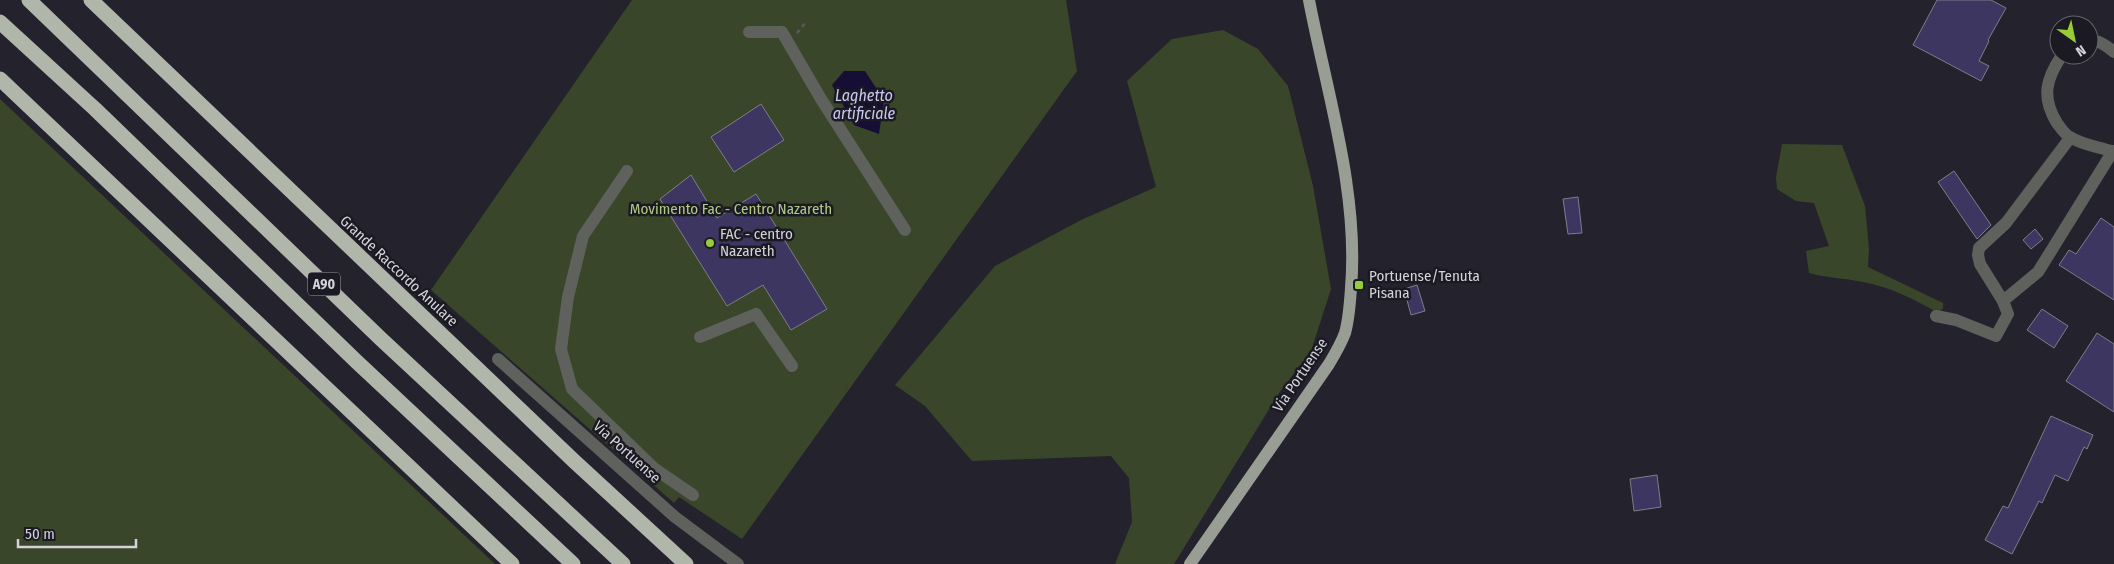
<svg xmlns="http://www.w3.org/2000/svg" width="2114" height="564" viewBox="0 0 2114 564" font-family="'Fira Sans Condensed',sans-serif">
<rect width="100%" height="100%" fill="#24232d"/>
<path fill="#3a462a" d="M 632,0 L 1066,0 L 1077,71 L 742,539 L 679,497 L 674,503 L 431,290 Z
M 1223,30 L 1258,49 L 1288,86 L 1313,186 L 1331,289 L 1311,351 L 1279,393 L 1174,564 L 1115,564 L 1132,522 L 1129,478 L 1111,456 L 972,461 L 925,406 L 895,385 L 995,266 L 1081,220 L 1156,187 L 1127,81 L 1172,39 Z
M 0,99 L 495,564 L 0,564 Z
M 1782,144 L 1842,145 L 1865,206 L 1869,249 L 1868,267 L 1943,303 L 1943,308 L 1938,313 C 1914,299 1890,287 1863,282 C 1844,278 1827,278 1809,273 L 1806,251 L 1829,246 L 1814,203 L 1796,201 L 1777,189 L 1776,177 Z"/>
<path fill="#160e34" d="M 844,71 L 865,71 L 884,100 L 879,134 L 854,125 L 832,85 Z"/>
<path fill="#3c3660" stroke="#7e7d89" d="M 1937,0 L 1991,0 L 2006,8 L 1988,40 L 1989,41 L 1979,61 L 1989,66 L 1981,81 L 1913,45 Z
M 761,104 L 784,140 L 734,172 L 711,137 Z
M 1954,171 L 1991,225 L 1977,239 L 1938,182 Z
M 691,175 L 717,218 L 756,194 L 827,309 L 791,330 L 763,285 L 727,306 L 660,199 Z
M 1578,197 L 1582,233 L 1568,234 L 1563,199 Z
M 2101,218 L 2114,227 L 2114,300 L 2059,265 L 2069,250 L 2076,254 Z
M 2035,229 L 2043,239 L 2031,249 L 2023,240 Z
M 1417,285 L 1425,311 L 1411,315 L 1404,289 Z
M 2042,309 L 2068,326 L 2054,348 L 2027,330 Z
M 2097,333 L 2114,344 L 2114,412 L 2066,381 Z
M 2051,416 L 2093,435 L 2087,449 L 2084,447 L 2068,481 L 2055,475 L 2042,503 L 2039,501 L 2012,554 L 1985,540 L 2003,506 L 2008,508 Z
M 1657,475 L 1661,507 L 1634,511 L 1630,479 Z"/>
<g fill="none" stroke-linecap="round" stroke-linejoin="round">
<path stroke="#595961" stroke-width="2.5" stroke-dasharray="4 4" stroke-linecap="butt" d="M 797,33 L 806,22"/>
<path stroke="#5f615c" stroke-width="12" d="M 749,32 L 782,32 L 821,99 L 905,230
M 2089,40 C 2098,39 2107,46 2114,52
M 2062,55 C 2046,79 2041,97 2057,123 C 2061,128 2064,134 2070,137 C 2082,145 2100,147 2114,152
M 627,171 L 583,236 L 568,297 L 561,349 L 572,389 L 655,469 L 693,495
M 2003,301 L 2038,272 L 2113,151
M 1936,316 L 1956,320 L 1996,336 L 2008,314 L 2003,301 L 1980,264 L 1978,255 L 1979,248 L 2006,223 L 2070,138
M 700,337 L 756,314 L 792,366
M 498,359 L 675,517 L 738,564"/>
<path stroke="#999e94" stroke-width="12" d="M 1190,564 L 1329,364 C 1335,354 1341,344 1345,333 C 1349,319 1350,303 1351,288 C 1359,192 1327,94 1309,0"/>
<path stroke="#b0b6a9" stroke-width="15" d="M 29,0 L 381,339 L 623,564
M 91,0 L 574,461 L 686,564
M 0,22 L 95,109 L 357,362 L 573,564
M 0,79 L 512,564"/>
</g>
<g fill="#97cc38" stroke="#1b1a23" stroke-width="2">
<circle cx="710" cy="243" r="5"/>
<rect x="1354" y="280" width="10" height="10" rx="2.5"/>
</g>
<g text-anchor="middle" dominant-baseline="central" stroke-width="5" stroke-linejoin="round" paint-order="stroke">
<rect fill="#1b1a23" stroke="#9c9ca2" stroke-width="1" x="308" y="272.5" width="32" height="23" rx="4"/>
<g font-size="14" font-weight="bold" fill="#d3d3d9">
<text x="324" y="284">A90</text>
</g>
<g font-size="15" fill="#aecc85" stroke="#1b1a23">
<text x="731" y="209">Movimento Fac - Centro Nazareth</text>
</g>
<g font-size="15" fill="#d3d3d9" stroke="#1b1a23" text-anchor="start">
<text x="720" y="234">FAC - centro<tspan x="720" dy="17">Nazareth</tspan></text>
<text x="1369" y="276">Portuense/Tenuta<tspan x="1369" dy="17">Pisana</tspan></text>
</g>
<g font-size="15" fill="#d3d3d9" stroke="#1b1a23">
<text transform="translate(399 271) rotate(43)">Grande Raccordo Anulare</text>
<text transform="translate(1300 375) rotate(-56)">Via Portuense</text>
<text transform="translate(627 452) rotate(42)">Via Portuense</text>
</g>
<g font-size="16" font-style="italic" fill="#cbc8f4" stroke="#1b1a23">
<text x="864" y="95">Laghetto<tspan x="864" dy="18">artificiale</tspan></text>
</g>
</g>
<g transform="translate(2074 40) rotate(147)"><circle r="24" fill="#1b1a23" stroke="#65646c"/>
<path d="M0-4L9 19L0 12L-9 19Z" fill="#97cc38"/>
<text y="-8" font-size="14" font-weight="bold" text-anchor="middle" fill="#d3d3d9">N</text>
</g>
<path d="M18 539v8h118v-8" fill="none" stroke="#d3d3d9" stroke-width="2.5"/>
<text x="25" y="539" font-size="15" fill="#d3d3d9" stroke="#1b1a23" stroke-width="4" paint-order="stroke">50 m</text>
</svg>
